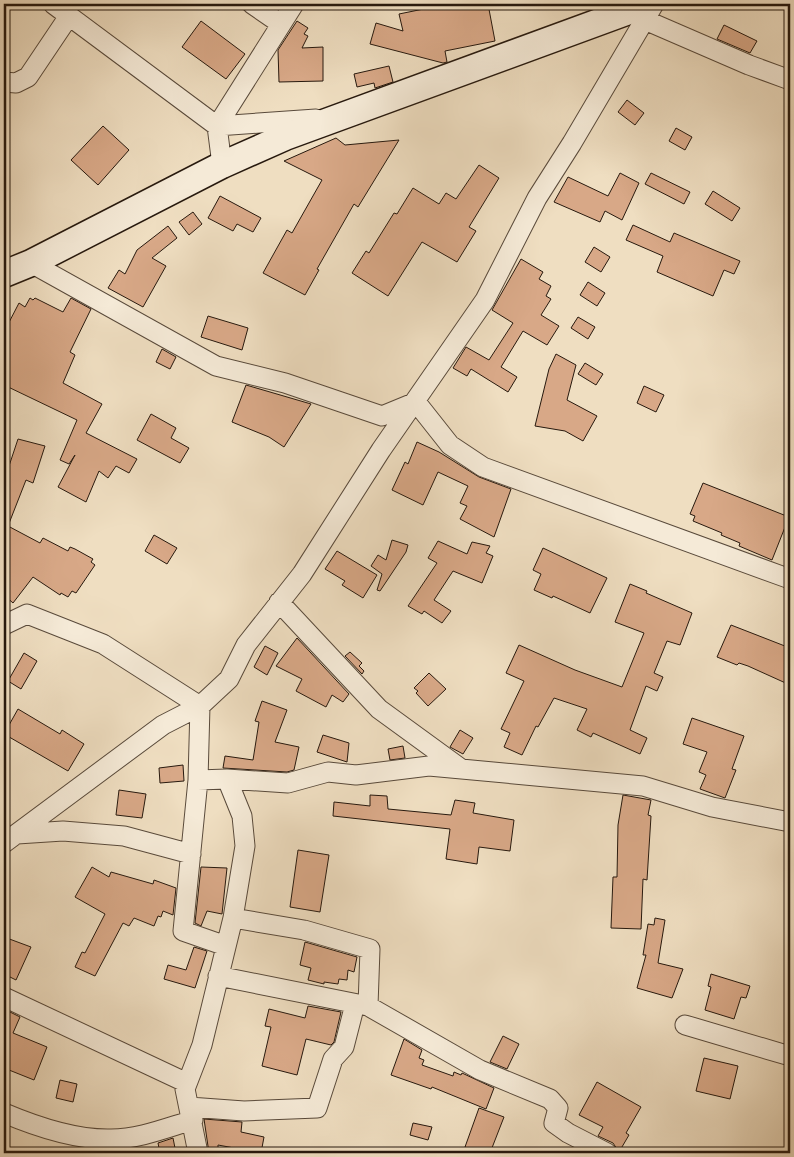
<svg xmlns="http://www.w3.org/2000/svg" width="794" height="1157" viewBox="0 0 794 1157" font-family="'Gentium Book Plus',serif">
<rect width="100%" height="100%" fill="#efdec1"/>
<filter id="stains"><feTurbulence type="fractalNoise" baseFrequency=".004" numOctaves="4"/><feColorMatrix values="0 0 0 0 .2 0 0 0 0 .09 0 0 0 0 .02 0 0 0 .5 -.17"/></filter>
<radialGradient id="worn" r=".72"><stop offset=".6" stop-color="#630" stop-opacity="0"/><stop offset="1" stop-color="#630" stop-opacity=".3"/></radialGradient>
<path fill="#d8a887" stroke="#27190e" d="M 448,4 L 488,4 L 495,41 L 445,51 L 447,62 L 443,63 L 370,44 L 376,23 L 403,31 L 399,14 Z
M 201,21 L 245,54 L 226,79 L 182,47 Z
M 297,21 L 308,28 L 304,34 L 308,36 L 302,48 L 323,47 L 323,81 L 279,82 L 278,50 Z
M 724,25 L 757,41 L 750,53 L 717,39 Z
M 389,66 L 393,82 L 375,88 L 374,83 L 357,87 L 354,74 Z
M 627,100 L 644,113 L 635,125 L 618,112 Z
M 103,126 L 129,150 L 98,185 L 71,160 Z
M 676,128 L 692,137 L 685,150 L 669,141 Z
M 336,138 L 345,145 L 399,140 L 358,207 L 354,204 L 317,269 L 319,270 L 305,295 L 263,273 L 287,230 L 292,233 L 322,180 L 284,161 Z
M 479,165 L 499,178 L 469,227 L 476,231 L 457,262 L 422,242 L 388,296 L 352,273 L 366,251 L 369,253 L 394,213 L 397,214 L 413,188 L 439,204 L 446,193 L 456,199 Z
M 620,173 L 639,183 L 622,220 L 605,211 L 600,222 L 554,202 L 568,177 L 608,196 Z
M 651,173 L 690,192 L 684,204 L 645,184 Z
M 713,191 L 740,208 L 732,221 L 705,204 Z
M 220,196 L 261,218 L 253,232 L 237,224 L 233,231 L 208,218 Z
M 193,212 L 202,224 L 189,235 L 179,222 Z
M 633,225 L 670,242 L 674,233 L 740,261 L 734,274 L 724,270 L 713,296 L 657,272 L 663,256 L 626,240 Z
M 168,226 L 177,238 L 152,258 L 166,266 L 143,307 L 108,288 L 119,270 L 125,274 L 137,250 Z
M 594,247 L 610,257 L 601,272 L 585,262 Z
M 521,259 L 543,272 L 539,279 L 551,286 L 546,296 L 551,299 L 541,315 L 559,326 L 547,345 L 523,331 L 501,367 L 517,377 L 508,392 L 471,369 L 467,376 L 453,368 L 466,347 L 489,360 L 513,323 L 492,310 Z
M 588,282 L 605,293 L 597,306 L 580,295 Z
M 30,298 L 33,300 L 35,298 L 63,312 L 71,298 L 91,309 L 70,352 L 75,355 L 63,383 L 102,404 L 86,433 L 137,459 L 129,473 L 116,466 L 108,478 L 99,471 L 86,502 L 58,487 L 75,455 L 69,464 L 60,460 L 77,420 L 4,385 L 4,332 L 19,303 L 25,307 Z
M 208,316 L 248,328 L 242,350 L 201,337 Z
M 578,317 L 595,327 L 588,339 L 571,328 Z
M 162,349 L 176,357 L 170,369 L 156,362 Z
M 556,354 L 576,365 L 567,400 L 597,416 L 583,441 L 565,431 L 535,426 L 549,369 Z
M 585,363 L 603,374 L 596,385 L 578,374 Z
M 246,385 L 311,404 L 284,447 L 269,437 L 232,422 Z
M 644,386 L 664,395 L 656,412 L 637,403 Z
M 151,414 L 176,428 L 171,438 L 189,448 L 180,463 L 137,440 Z
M 18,439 L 45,446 L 33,483 L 26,480 L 8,526 L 40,543 L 43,538 L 68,551 L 70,547 L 75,549 L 93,559 L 91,562 L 95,565 L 76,593 L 72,591 L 68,597 L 61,593 L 60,595 L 33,577 L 13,603 L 4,595 L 4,481 Z
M 417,442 L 439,452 L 479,477 L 511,489 L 494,537 L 460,519 L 467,506 L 460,503 L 468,486 L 438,472 L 423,505 L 392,490 L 405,462 L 408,464 Z
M 703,483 L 789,517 L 772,560 L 739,546 L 740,543 L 721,535 L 722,533 L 693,521 L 695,516 L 690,514 Z
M 154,535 L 177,548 L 167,564 L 145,551 Z
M 392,540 L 408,545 L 406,552 L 380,591 L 377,590 L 382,574 L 371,566 L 378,555 L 386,560 Z
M 438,541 L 467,554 L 472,542 L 490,546 L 486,553 L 493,556 L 482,583 L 453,571 L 434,600 L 451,611 L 442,623 L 424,611 L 422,614 L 408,606 L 437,563 L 428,558 Z
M 543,548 L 607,578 L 590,613 L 553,596 L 552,598 L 534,590 L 541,574 L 533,570 Z
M 337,551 L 377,575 L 363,598 L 342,585 L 345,581 L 325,569 Z
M 630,584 L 647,591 L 646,593 L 692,613 L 680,645 L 667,641 L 654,673 L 663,677 L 657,691 L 646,686 L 630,730 L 647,738 L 640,754 L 593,733 L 591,737 L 577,730 L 587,709 L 554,698 L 538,727 L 536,726 L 522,755 L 504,747 L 510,733 L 501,729 L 524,681 L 506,673 L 519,645 L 575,670 L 622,687 L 644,633 L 615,622 Z
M 731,625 L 790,648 L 790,685 L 748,666 L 739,663 L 737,665 L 717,657 Z
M 297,638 L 349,694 L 343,702 L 332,695 L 326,707 L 296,691 L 302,679 L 276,666 Z
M 265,646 L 278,653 L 267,675 L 254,667 Z
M 350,652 L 362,663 L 359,666 L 364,671 L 362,674 L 345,656 Z
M 24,653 L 37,661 L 21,689 L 8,681 Z
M 429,673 L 446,689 L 428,706 L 416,693 L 418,691 L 414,688 Z
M 262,701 L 287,710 L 275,742 L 299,747 L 294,770 L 287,772 L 223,768 L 225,756 L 253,760 L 259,722 L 255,721 Z
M 18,709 L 60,734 L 62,730 L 84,744 L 68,771 L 4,734 Z
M 692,718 L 744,736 L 732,769 L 736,770 L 725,798 L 700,789 L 706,775 L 699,772 L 707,752 L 683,744 Z
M 460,730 L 473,738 L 463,754 L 450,747 Z
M 323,735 L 349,743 L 347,762 L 317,752 Z
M 403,746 L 405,758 L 390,760 L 388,749 Z
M 183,765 L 184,781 L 160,783 L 159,768 Z
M 119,790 L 146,794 L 142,818 L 116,815 Z
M 370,795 L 387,796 L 388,809 L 451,815 L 455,800 L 475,803 L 473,813 L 514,820 L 510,851 L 479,847 L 477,864 L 446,859 L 450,829 L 333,816 L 334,802 L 370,806 Z
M 623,795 L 651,800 L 648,815 L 651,816 L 647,880 L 643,879 L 641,929 L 611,928 L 613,877 L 617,877 L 618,825 Z
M 298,850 L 329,855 L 320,912 L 290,907 Z
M 92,867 L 109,877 L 111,872 L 153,884 L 154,880 L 176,888 L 173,915 L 163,911 L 161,917 L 158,916 L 154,926 L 134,918 L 129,926 L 123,923 L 95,976 L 75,967 L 82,952 L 85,953 L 105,914 L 75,897 Z
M 201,867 L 227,868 L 222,914 L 207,911 L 201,926 L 195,923 Z
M 655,918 L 665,920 L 658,963 L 683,969 L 672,998 L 637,988 L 646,955 L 643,955 L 648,924 L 654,925 Z
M 4,937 L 31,947 L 16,980 L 4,974 Z
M 305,942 L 357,957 L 354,972 L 348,970 L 347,980 L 339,979 L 338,984 L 324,982 L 324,984 L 308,980 L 311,968 L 300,965 Z
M 194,947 L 207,951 L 195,988 L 164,979 L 168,965 L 186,970 Z
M 711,974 L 750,986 L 746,998 L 741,997 L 734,1019 L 705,1010 L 711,987 L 708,986 Z
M 308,1006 L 341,1012 L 334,1042 L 331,1045 L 306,1039 L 297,1075 L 262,1066 L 271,1027 L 265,1026 L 269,1009 L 305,1018 Z
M 4,1009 L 20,1017 L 13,1033 L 47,1047 L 34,1080 L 4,1068 Z
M 503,1036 L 519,1044 L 507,1069 L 490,1062 Z
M 404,1039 L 422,1050 L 419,1058 L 424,1060 L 422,1065 L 453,1076 L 454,1072 L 461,1075 L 462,1073 L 494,1088 L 486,1109 L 432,1087 L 431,1089 L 391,1075 Z
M 704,1058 L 738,1066 L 730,1099 L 696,1091 Z
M 60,1080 L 77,1084 L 73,1102 L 56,1098 Z
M 597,1082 L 641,1107 L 626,1133 L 629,1135 L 619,1152 L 613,1143 L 598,1136 L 603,1127 L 579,1115 Z
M 479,1108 L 504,1117 L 490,1153 L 482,1153 L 465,1147 Z
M 204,1119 L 242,1122 L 241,1132 L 264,1137 L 261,1153 L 218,1145 L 218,1153 L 209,1153 Z
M 413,1123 L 432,1127 L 428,1140 L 410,1135 Z
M 173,1138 L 176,1153 L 160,1153 L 158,1143 Z"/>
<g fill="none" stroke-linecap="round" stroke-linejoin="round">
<defs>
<path id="street" d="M 53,4 L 217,126 L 222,165
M 252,4 L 281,24
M 645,20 L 749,65 L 790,80
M 4,82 L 16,83 L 28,77 L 69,16
M 217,126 L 294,4
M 217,126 L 316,119
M 31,263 L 216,366 L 285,383 L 382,416 L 416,402 L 450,445 L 483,467 L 790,579
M 279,602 L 379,709 L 460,768
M 4,625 L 27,614 L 103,644 L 200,706 L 198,780 L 183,931 L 226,946
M 227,779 L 288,783 L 328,772 L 356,775 L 429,766 L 643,786 L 712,807 L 790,822
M 17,834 L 63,831 L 124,836 L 191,854
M 4,843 L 163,725 L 200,706 L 229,679 L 246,645 L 302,574 L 381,450 L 485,300 L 537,198 L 572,143 L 654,4
M 233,918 L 304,930 L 370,949 L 368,1006
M 218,976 L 368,1006 L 480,1070 L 550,1099 L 558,1108 L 554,1123 L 568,1133 L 607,1153
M 4,997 L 187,1083
M 685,1025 L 790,1056
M 189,1107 L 244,1111 L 317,1108 L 333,1059 L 344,1047 L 355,1004
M 4,1113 C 37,1127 75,1140 111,1139 C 139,1139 166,1128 193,1120
M 198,1153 L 185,1089 L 202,1045 L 233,918 L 245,846 L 242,816 L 227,779 L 198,780"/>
<path id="secondary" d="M 4,274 L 31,263 L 222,165 L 285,137 L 648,4"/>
</defs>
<use href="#street" stroke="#594a3b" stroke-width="21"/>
<use href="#secondary" stroke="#27190e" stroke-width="29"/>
<use href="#street" stroke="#f5ead7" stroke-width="19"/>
<use href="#secondary" stroke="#f5ead7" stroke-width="26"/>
</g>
<rect width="794" height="1157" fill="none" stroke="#efdec1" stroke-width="20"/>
<rect x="5" y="5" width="784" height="1147" fill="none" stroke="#27190e" stroke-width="2.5"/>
<rect x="10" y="10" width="774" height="1137" fill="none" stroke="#27190e"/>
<rect width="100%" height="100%" filter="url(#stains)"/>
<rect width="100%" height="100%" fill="url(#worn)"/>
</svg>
